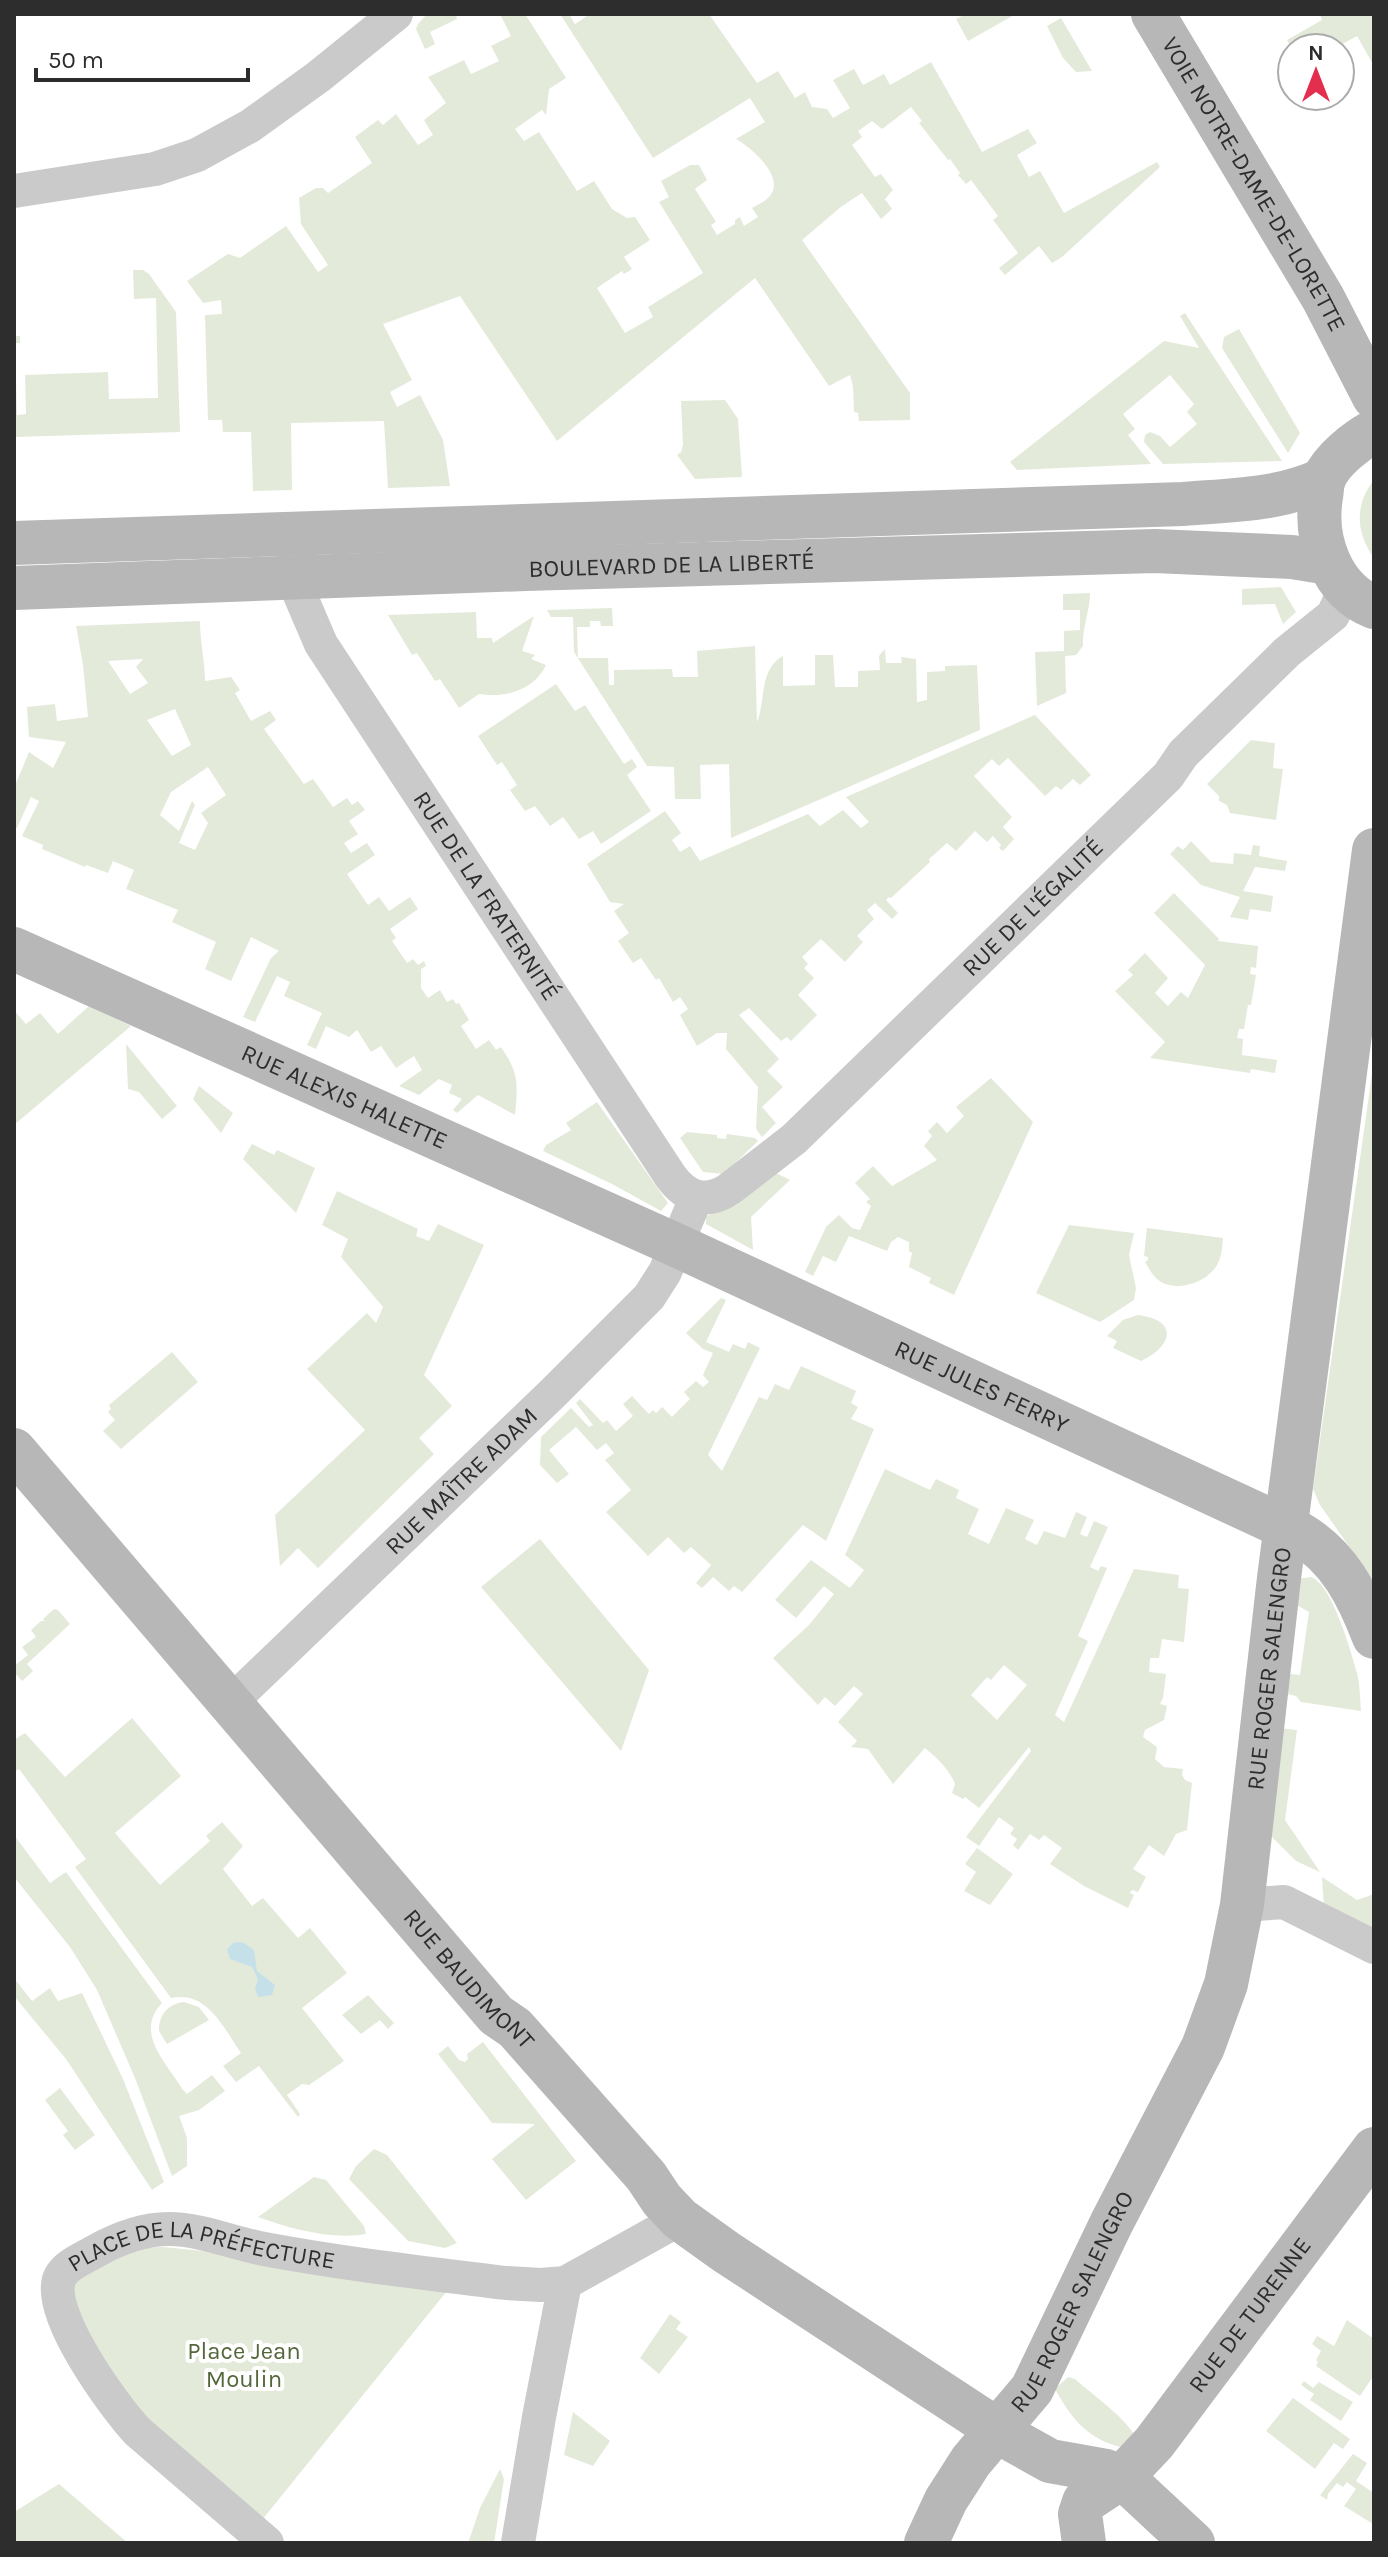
<svg xmlns="http://www.w3.org/2000/svg" width="1388" height="2557" viewBox="0 0 1388 2557" font-family="Karla,sans-serif">
<rect width="100%" height="100%" fill="#fff"/>
<path fill="#e4eada" fill-rule="evenodd" d="M 427,14 L 458,14 L 456,15 L 457,19 L 430,32 L 435,44 L 425,49 L 416,29 L 418,24 Z
M 500,14 L 525,14 L 566,78 L 549,89 L 546,115 L 542,110 L 515,129 L 524,141 L 539,132 L 577,191 L 594,181 L 612,209 L 627,218 L 635,217 L 650,240 L 624,257 L 632,269 L 624,274 L 622,271 L 597,288 L 625,333 L 653,317 L 648,307 L 703,273 L 659,202 L 669,197 L 661,181 L 690,165 L 699,165 L 707,180 L 695,189 L 716,222 L 711,225 L 717,235 L 735,224 L 735,220 L 740,217 L 744,226 L 758,217 L 752,208 C 757,205 764,202 768,198 C 788,179 752,148 736,139 L 765,122 L 750,98 L 653,158 L 560,14 L 569,14 L 575,24 L 590,14 L 709,14 L 757,83 L 778,71 L 795,98 L 805,92 L 812,107 L 827,109 L 833,118 L 850,108 L 833,80 L 854,69 L 863,85 L 884,74 L 890,85 L 931,62 L 982,152 L 1028,129 L 1037,143 L 1017,155 L 1029,177 L 1040,171 L 1064,213 L 1157,162 L 1160,167 L 1062,257 L 1052,263 L 1039,246 L 1005,275 L 999,268 L 1018,253 L 993,220 L 998,216 L 971,180 L 966,184 L 958,175 L 960,173 L 950,159 L 948,160 L 919,123 L 922,121 L 911,107 L 882,129 L 872,121 L 858,131 L 862,137 L 852,145 L 875,177 L 881,174 L 893,190 L 885,199 L 892,209 L 881,219 L 862,193 L 842,206 L 802,240 L 910,393 L 910,420 L 859,421 L 858,413 L 854,412 L 853,386 L 850,375 L 829,386 L 755,278 L 557,441 L 460,296 L 383,324 L 412,380 L 390,392 L 397,407 L 420,395 L 443,440 L 450,486 L 388,488 L 384,421 L 291,423 L 292,490 L 253,491 L 251,432 L 223,432 L 222,420 L 208,420 L 205,315 L 222,314 L 221,300 L 203,303 L 187,281 L 228,254 L 240,258 L 286,226 L 318,272 L 328,265 L 301,224 L 299,198 L 316,188 L 323,188 L 328,193 L 372,163 L 355,137 L 378,120 L 383,125 L 396,114 L 418,145 L 433,135 L 424,120 L 446,103 L 428,77 L 464,60 L 471,74 L 499,61 L 491,46 L 511,36 Z
M 966,14 L 1016,14 L 968,41 L 956,19 Z
M 1320,14 L 1374,14 L 1374,66 L 1357,36 L 1339,46 L 1334,39 L 1317,48 L 1292,49 L 1287,40 L 1322,20 Z
M 1061,18 L 1092,71 L 1076,72 L 1063,58 L 1047,26 Z
M 133,270 L 143,270 L 149,274 L 176,312 L 180,432 L 14,437 L 14,336 L 20,336 L 20,343 L 15,343 L 17,415 L 26,414 L 25,375 L 108,372 L 109,399 L 158,398 L 156,298 L 134,299 Z
M 1185,313 L 1282,461 L 1163,464 L 1144,442 L 1145,435 L 1150,432 L 1160,436 L 1170,447 L 1197,424 L 1187,412 L 1194,404 L 1170,375 L 1123,414 L 1135,429 L 1128,435 L 1151,464 L 1017,470 L 1010,462 L 1164,341 L 1199,348 L 1180,316 Z
M 1239,329 L 1300,433 L 1288,453 L 1222,348 L 1224,337 Z
M 725,400 L 738,419 L 742,477 L 695,479 L 677,455 L 681,452 L 683,445 L 681,401 Z
M 1374,480 L 1374,558 C 1356,533 1354,505 1374,480 Z
M 1281,587 L 1296,612 L 1283,624 L 1275,604 L 1242,605 L 1242,589 Z
M 1090,593 C 1090,611 1082,628 1083,646 L 1076,655 L 1065,656 L 1066,693 L 1037,706 L 1035,652 L 1064,651 L 1064,631 L 1080,630 L 1080,610 L 1063,610 L 1063,594 Z
M 612,608 L 613,626 L 601,626 L 600,621 L 590,621 L 590,627 L 577,627 L 578,658 L 608,658 L 609,685 L 614,685 L 614,670 L 672,669 L 673,677 L 698,677 L 697,651 L 755,646 L 757,722 C 766,700 759,669 783,656 L 783,686 L 815,685 L 815,655 L 833,655 L 835,687 L 858,687 L 858,671 L 880,670 L 879,656 L 885,649 L 886,663 L 902,663 L 901,657 L 916,659 L 917,702 L 927,700 L 927,672 L 945,671 L 945,666 L 977,665 L 980,730 L 731,838 L 729,764 L 700,765 L 701,799 L 675,799 L 674,767 L 647,766 L 574,652 L 573,617 L 551,617 L 547,610 Z
M 476,612 L 477,638 L 492,638 L 493,643 L 534,616 L 522,651 L 535,655 L 531,659 L 546,665 C 534,691 504,698 479,694 L 459,708 L 440,679 L 435,681 L 417,653 L 412,655 L 388,615 Z
M 200,621 C 200,642 205,661 205,681 L 231,677 L 240,690 L 235,693 L 251,721 L 270,711 L 276,720 L 264,729 L 304,784 L 313,779 L 333,807 L 347,798 L 352,805 L 358,801 L 365,810 L 349,821 L 358,834 L 344,843 L 351,853 L 367,843 L 375,855 L 347,874 L 368,905 L 379,897 L 389,911 L 410,897 L 418,909 L 390,929 L 396,938 L 392,941 L 407,963 L 413,959 L 418,965 L 424,961 L 426,966 L 421,969 L 421,988 L 428,998 L 440,990 L 447,1002 L 453,999 L 456,1004 L 459,1003 L 469,1020 L 461,1026 L 476,1049 L 489,1040 L 496,1050 L 501,1047 C 519,1073 518,1084 515,1115 L 478,1095 L 457,1113 L 453,1110 L 462,1099 L 449,1093 L 452,1085 L 439,1079 L 419,1095 L 399,1086 L 422,1070 L 414,1056 L 396,1068 L 381,1046 L 371,1052 L 357,1030 L 349,1037 L 326,1026 L 316,1049 L 307,1045 L 322,1013 L 284,996 L 290,982 L 277,976 L 255,1022 L 243,1017 L 271,958 L 279,951 L 251,937 L 231,981 L 205,969 L 216,942 L 172,922 L 178,910 L 126,889 L 134,870 L 113,861 L 108,873 L 86,865 L 85,867 L 42,849 L 43,845 L 22,836 L 39,801 L 31,797 L 17,828 L 14,829 L 14,788 L 29,752 L 53,768 L 66,742 L 29,737 L 27,707 L 55,704 L 57,721 L 88,717 L 83,665 L 76,626 ZM 143,659 L 136,667 L 148,683 L 130,694 L 108,661 ZM 175,709 L 191,745 L 172,756 L 147,720 ZM 208,767 L 226,795 L 201,813 L 208,823 L 195,850 L 179,843 L 195,805 L 192,801 L 179,831 L 160,815 L 171,792 Z
M 556,684 L 575,711 L 585,705 L 624,764 L 632,759 L 637,767 L 627,775 L 651,811 L 601,844 L 593,831 L 579,839 L 563,817 L 550,826 L 535,806 L 525,811 L 510,790 L 517,785 L 502,762 L 497,765 L 478,736 Z
M 1035,715 L 1091,775 L 1080,785 L 1073,779 L 1061,790 L 1056,786 L 1045,796 L 1008,758 L 999,766 L 992,759 L 974,776 L 1012,817 L 1003,827 L 1014,839 L 1003,851 L 999,848 L 1001,845 L 993,836 L 987,842 L 975,831 L 956,851 L 947,843 L 929,859 L 930,862 L 891,898 L 889,897 L 886,900 L 898,913 L 892,919 L 875,903 L 867,910 L 874,919 L 857,936 L 863,942 L 845,962 L 821,939 L 802,957 L 808,964 L 804,968 L 814,978 L 798,995 L 817,1015 L 791,1041 L 787,1037 L 781,1041 L 749,1008 L 739,1015 L 779,1059 L 767,1071 L 783,1087 L 762,1107 L 776,1123 L 762,1137 L 756,1129 L 758,1087 L 726,1049 L 727,1033 L 717,1033 L 697,1046 L 680,1015 L 688,1009 L 680,997 L 673,1002 L 659,978 L 656,980 L 641,958 L 633,963 L 618,941 L 629,933 L 614,911 L 624,904 L 610,902 L 587,864 L 665,811 L 681,833 L 672,840 L 680,852 L 690,846 L 700,861 L 808,814 L 820,826 L 843,810 L 861,828 L 869,822 L 846,797 Z
M 1251,740 L 1275,743 L 1273,768 L 1283,769 L 1276,820 L 1230,813 L 1227,805 L 1219,801 L 1219,796 L 1207,784 Z
M 1191,841 L 1211,862 L 1233,864 L 1234,853 L 1251,855 L 1253,845 L 1260,846 L 1259,856 L 1287,861 L 1285,871 L 1255,867 L 1243,891 L 1273,896 L 1271,912 L 1250,909 L 1248,920 L 1230,917 L 1240,897 L 1201,885 L 1170,854 L 1178,846 L 1183,850 Z
M 1174,893 L 1219,939 L 1218,941 L 1258,946 L 1256,968 L 1251,967 L 1250,974 L 1256,975 L 1251,1005 L 1248,1005 L 1244,1029 L 1239,1029 L 1237,1038 L 1243,1039 L 1242,1055 L 1277,1060 L 1275,1073 L 1251,1069 L 1250,1073 L 1150,1058 L 1165,1042 L 1115,991 L 1133,975 L 1128,970 L 1145,953 L 1168,978 L 1155,993 L 1168,1006 L 1181,992 L 1188,998 L 1205,965 L 1154,913 Z
M 89,1006 L 131,1026 L 14,1125 L 14,1010 L 26,1024 L 40,1013 L 58,1034 Z
M 126,1044 L 177,1106 L 162,1119 L 139,1092 L 128,1089 Z
M 1374,1060 L 1374,1582 L 1320,1505 L 1313,1489 Z
M 991,1078 L 1033,1122 L 954,1295 L 929,1283 L 931,1278 L 909,1267 L 912,1253 L 909,1251 L 909,1242 L 898,1237 L 891,1242 L 887,1251 L 849,1236 L 836,1262 L 823,1256 L 813,1276 L 805,1272 L 826,1227 L 839,1215 L 852,1228 L 860,1230 L 871,1206 L 866,1202 L 870,1199 L 855,1183 L 873,1166 L 892,1186 L 937,1160 L 924,1146 L 932,1136 L 928,1131 L 937,1122 L 947,1133 L 964,1116 L 956,1107 Z
M 199,1086 L 233,1113 L 221,1133 L 193,1099 Z
M 597,1102 L 668,1203 L 661,1211 L 612,1184 L 543,1151 L 546,1145 L 571,1130 L 566,1123 Z
M 687,1132 L 717,1135 L 717,1138 L 726,1139 L 727,1134 L 755,1138 L 758,1141 L 724,1174 L 703,1172 L 680,1138 Z
M 252,1144 L 274,1155 L 277,1150 L 315,1168 L 296,1213 L 243,1159 Z
M 774,1172 L 790,1180 L 751,1217 L 753,1250 L 706,1224 L 706,1216 L 737,1205 Z
M 337,1191 L 418,1229 L 416,1236 L 429,1241 L 438,1224 L 484,1245 L 424,1375 L 452,1406 L 419,1438 L 434,1454 L 318,1568 L 298,1548 L 280,1566 L 275,1515 L 365,1430 L 307,1369 L 367,1313 L 376,1323 L 383,1307 L 341,1257 L 348,1239 L 322,1225 Z
M 1069,1225 L 1134,1233 L 1129,1255 L 1136,1288 L 1134,1300 L 1100,1322 L 1036,1293 Z
M 1147,1228 L 1223,1238 C 1222,1246 1222,1256 1218,1263 C 1209,1282 1179,1292 1161,1282 C 1153,1277 1150,1270 1145,1262 L 1148,1260 L 1148,1257 L 1144,1256 Z
M 721,1298 L 726,1300 L 706,1342 L 729,1352 L 733,1344 L 745,1349 L 748,1342 L 760,1348 L 708,1455 L 722,1471 L 759,1397 L 767,1400 L 775,1384 L 789,1390 L 801,1366 L 856,1391 L 851,1403 L 858,1407 L 851,1419 L 874,1429 L 826,1541 L 803,1525 L 742,1592 L 734,1586 L 729,1591 L 713,1577 L 702,1588 L 696,1583 L 711,1565 L 691,1547 L 684,1553 L 668,1537 L 648,1556 L 606,1512 L 631,1490 L 605,1460 L 614,1453 L 606,1443 L 597,1450 L 576,1427 L 549,1450 L 569,1474 L 557,1483 L 540,1465 L 541,1437 L 571,1408 L 589,1427 L 593,1425 L 576,1403 L 580,1399 L 603,1423 L 607,1420 L 616,1431 L 633,1416 L 623,1404 L 632,1396 L 649,1414 L 653,1410 L 656,1413 L 662,1407 L 672,1417 L 690,1399 L 684,1392 L 696,1381 L 703,1387 L 709,1382 L 703,1375 L 713,1353 L 703,1349 L 686,1333 Z
M 1138,1315 C 1179,1320 1173,1346 1141,1361 L 1113,1348 L 1117,1341 L 1107,1336 L 1123,1320 Z
M 172,1352 L 198,1382 L 121,1449 L 103,1431 L 115,1420 L 108,1412 L 111,1409 L 109,1405 Z
M 885,1469 L 930,1490 L 936,1479 L 959,1490 L 956,1498 L 979,1509 L 968,1534 L 989,1544 L 1006,1508 L 1034,1520 L 1025,1539 L 1037,1545 L 1044,1531 L 1065,1538 L 1076,1512 L 1087,1517 L 1080,1534 L 1087,1537 L 1094,1521 L 1108,1527 L 1090,1567 L 1098,1571 L 1101,1566 L 1107,1568 L 1078,1636 L 1088,1641 L 1055,1715 L 1064,1722 L 1134,1569 L 1179,1575 L 1178,1588 L 1189,1589 L 1184,1642 L 1162,1639 L 1159,1658 L 1150,1658 L 1149,1672 L 1166,1674 L 1163,1698 L 1160,1704 L 1167,1706 L 1164,1720 L 1145,1730 L 1143,1737 L 1157,1747 L 1155,1759 L 1164,1767 L 1183,1769 L 1182,1775 L 1185,1780 L 1192,1783 L 1187,1830 L 1176,1834 L 1164,1856 L 1149,1845 L 1133,1869 L 1146,1877 L 1138,1892 L 1132,1890 L 1130,1893 L 1134,1895 L 1128,1908 L 1084,1886 L 1050,1864 L 1062,1848 L 1044,1835 L 1039,1840 L 1030,1834 L 1018,1850 L 1013,1845 L 1017,1839 L 1010,1834 L 1014,1828 L 999,1817 L 979,1846 L 966,1837 L 1031,1751 L 1029,1747 L 979,1808 L 965,1797 L 963,1799 L 952,1793 L 955,1784 C 949,1769 937,1758 925,1748 L 893,1784 L 868,1749 L 851,1747 L 857,1741 L 838,1722 L 863,1694 L 854,1686 L 835,1706 L 825,1697 L 818,1705 L 773,1658 L 809,1625 L 834,1594 L 824,1586 L 796,1618 L 775,1600 L 811,1560 L 850,1588 L 864,1570 L 845,1555 ZM 1004,1665 L 1027,1685 L 997,1720 L 971,1695 L 987,1677 L 991,1680 Z
M 540,1539 L 649,1670 L 621,1751 L 481,1587 Z
M 1311,1577 C 1332,1584 1351,1651 1357,1673 C 1360,1685 1360,1699 1361,1711 L 1301,1702 L 1296,1696 L 1280,1692 L 1282,1673 L 1300,1675 L 1309,1612 L 1293,1603 L 1297,1579 Z
M 54,1609 L 58,1610 L 70,1624 L 27,1664 L 33,1671 L 22,1681 L 14,1672 L 14,1666 L 28,1655 L 22,1647 L 36,1637 L 31,1630 L 41,1621 L 45,1621 L 43,1619 Z
M 132,1718 L 181,1776 L 115,1833 L 160,1885 L 210,1841 L 206,1836 L 222,1822 L 243,1846 L 223,1869 L 252,1906 L 263,1898 L 298,1938 L 310,1928 L 347,1973 L 302,2008 L 344,2061 L 309,2085 L 302,2084 L 287,2095 L 300,2114 L 298,2117 L 259,2066 L 236,2082 L 223,2066 L 241,2053 C 223,2027 207,1990 171,1998 L 75,1867 L 86,1859 L 19,1769 L 14,1772 L 14,1740 L 25,1733 L 65,1777 Z
M 1279,1728 L 1297,1730 L 1285,1820 L 1320,1872 L 1296,1861 L 1265,1830 Z
M 14,1835 L 50,1883 L 66,1872 L 162,2003 C 134,2033 166,2062 183,2090 L 187,2094 L 212,2075 L 225,2091 L 199,2110 L 179,2116 L 187,2138 L 187,2166 L 172,2176 L 135,2078 L 97,1990 L 70,1947 L 14,1877 Z
M 977,1848 L 1013,1874 L 990,1905 L 964,1891 L 976,1872 L 965,1864 Z
M 1322,1877 L 1357,1900 L 1374,1894 L 1374,1928 L 1324,1908 Z
M 14,1978 L 32,2001 L 50,1988 L 58,2001 L 82,1993 L 123,2079 L 164,2182 L 152,2190 L 66,2059 L 14,1996 Z
M 368,1995 L 394,2023 L 388,2029 L 380,2020 L 361,2034 L 342,2015 Z
M 184,2002 L 199,2007 L 209,2020 L 167,2044 L 159,2031 C 159,2014 168,2004 184,2002 Z
M 483,2042 L 576,2161 L 526,2200 L 492,2159 L 535,2124 L 492,2123 L 438,2054 L 448,2046 L 459,2060 L 465,2062 L 468,2059 L 467,2054 Z
M 60,2088 L 95,2135 L 75,2150 L 63,2135 L 68,2131 L 45,2100 Z
M 374,2149 L 387,2155 L 457,2243 L 445,2248 L 408,2241 L 349,2179 L 356,2166 Z
M 314,2177 L 326,2180 L 364,2226 L 366,2234 C 332,2240 291,2229 258,2217 Z
M 163,2247 L 255,2256 L 447,2291 L 262,2520 L 142,2422 L 80,2337 L 71,2278 L 125,2248 Z
M 670,2314 L 681,2322 L 676,2329 L 688,2337 L 659,2374 L 640,2358 Z
M 1347,2320 L 1374,2339 L 1374,2375 L 1360,2396 L 1316,2366 L 1318,2362 L 1316,2360 L 1321,2351 L 1312,2344 L 1317,2336 L 1334,2346 Z
M 1068,2377 L 1075,2379 C 1096,2398 1126,2417 1139,2442 L 1130,2449 C 1092,2443 1073,2422 1055,2389 Z
M 1304,2381 L 1313,2388 L 1319,2382 L 1353,2402 L 1341,2421 L 1310,2400 L 1314,2394 L 1301,2385 Z
M 1293,2398 L 1350,2439 L 1343,2449 L 1334,2443 L 1315,2469 L 1266,2431 Z
M 573,2412 L 610,2441 L 593,2466 L 564,2455 Z
M 1353,2454 L 1367,2463 L 1356,2481 L 1374,2493 L 1373,2524 L 1344,2506 L 1356,2489 L 1347,2482 L 1343,2487 L 1337,2483 L 1328,2494 L 1327,2500 L 1320,2495 Z
M 500,2469 L 504,2479 L 494,2543 L 468,2543 L 480,2508 Z
M 59,2484 L 128,2543 L 14,2543 L 14,2512 Z"/>
<path fill="#c6e0ea" d="M 238,1942 L 244,1943 L 254,1950 L 257,1971 L 275,1985 L 272,1995 L 258,1997 L 255,1989 L 258,1979 L 252,1967 L 230,1959 L 227,1949 L 233,1943 Z"/>
<g fill="none" stroke-linecap="round" stroke-linejoin="round">
<g stroke="#cacaca" stroke-width="34">
<path d="M 14,191 L 155,169 L 197,155 L 250,126 L 318,77 L 396,14"/>
<path id="s1" d="M 294,554 L 300,595 L 321,644 L 671,1177 C 687,1198 705,1204 728,1190 L 794,1139 L 1168,776 L 1183,754 L 1287,652 L 1333,615 L 1346,587"/>
<path id="s2" d="M 229,1704 L 552,1394 L 649,1297 L 665,1272 L 696,1198"/>
<path d="M 1242,1905 L 1284,1902 L 1374,1947"/>
<path id="s3" d="M 267,2543 L 137,2431 C 114,2406 44,2311 60,2277 C 66,2265 82,2259 94,2252 C 115,2240 143,2229 169,2229 C 201,2229 232,2243 264,2249 C 344,2264 425,2273 506,2283 L 541,2285 L 565,2283 L 680,2219"/>
<path d="M 518,2543 L 539,2417 L 565,2283"/>
</g>
<g stroke="#b7b7b7" stroke-width="44">
<path id="s4" d="M 1153,14 L 1323,298 L 1374,397"/>
<path d="M 1374,431 C 1356,441 1333,459 1324,478 C 1322,483 1322,491 1321,497 C 1314,539 1331,590 1374,607"/>
<path d="M 14,543 L 1183,504 C 1231,500 1281,500 1324,479"/>
<path id="s5" d="M 14,588 L 525,569 L 1155,551 L 1292,557 L 1329,563"/>
<path id="s6" d="M 14,949 L 676,1245 L 1300,1534 C 1339,1557 1358,1595 1374,1637"/>
<path id="s7" d="M 14,1450 L 496,2015 L 515,2028 L 646,2176 L 662,2200 L 680,2219 L 726,2252 L 1016,2442 L 1050,2461 L 1106,2471 L 1122,2477 L 1193,2543"/>
<path id="s8" d="M 926,2543 L 946,2500 L 971,2461 L 1032,2389 L 1112,2222 L 1203,2047 L 1226,1984 L 1242,1905 L 1279,1578 L 1374,850"/>
<path id="s9" d="M 1084,2543 L 1080,2514 L 1084,2502 L 1122,2477 L 1154,2443 L 1374,2149"/>
</g>
</g>
<g text-anchor="middle" dominant-baseline="central" stroke-width="8" stroke-linejoin="round" paint-order="stroke">
<g font-size="24" fill="#2d2d2d" stroke="#fff">
<text stroke="none"><textPath href="#s4" startOffset="198">VOIE NOTRE-DAME-DE-LORETTE</textPath></text>
<text stroke="none"><textPath href="#s5" startOffset="658">BOULEVARD DE LA LIBERTÉ</textPath></text>
<text stroke="none"><textPath href="#s1" startOffset="396">RUE DE LA FRATERNITÉ</textPath></text>
<text stroke="none"><textPath href="#s1" startOffset="1214">RUE DE L'ÉGALITÉ</textPath></text>
<text stroke="none"><textPath href="#s6" startOffset="362">RUE ALEXIS HALETTE</textPath></text>
<text stroke="none"><textPath href="#s6" startOffset="1062">RUE JULES FERRY</textPath></text>
<text stroke="none"><textPath href="#s2" startOffset="322">RUE MAÎTRE ADAM</textPath></text>
<text stroke="none"><textPath href="#s8" startOffset="956">RUE ROGER SALENGRO</textPath></text>
<text stroke="none"><textPath href="#s7" startOffset="698">RUE BAUDIMONT</textPath></text>
<text stroke="none"><textPath href="#s3" startOffset="502">PLACE DE LA PRÉFECTURE</textPath></text>
<text stroke="none"><textPath href="#s8" startOffset="284">RUE ROGER SALENGRO</textPath></text>
<text stroke="none"><textPath href="#s9" startOffset="294">RUE DE TURENNE</textPath></text>
</g>
<g font-size="24" fill="#54673b" stroke="#fff">
<text x="244" y="2351">Place Jean<tspan x="244" dy="28">Moulin</tspan></text>
</g>
</g>
<rect width="1388" height="2557" fill="none" stroke="#2d2d2d" stroke-width="32"/>
<g transform="translate(1316 72)"><circle r="38" fill="#ffffff" stroke="#ababab" stroke-width="2"/>
<path d="M0-6L14 30L0 20L-14 30Z" fill="#e42e4d"/>
<text y="-12" font-size="22" font-weight="bold" text-anchor="middle" fill="#2d2d2d">N</text>
</g>
<path d="M36 68v12h212v-12" fill="none" stroke="#2d2d2d" stroke-width="4"/>
<text x="48" y="68" font-size="24" fill="#2d2d2d" stroke="#ffffff" stroke-width="6" paint-order="stroke">50 m</text>
</svg>
